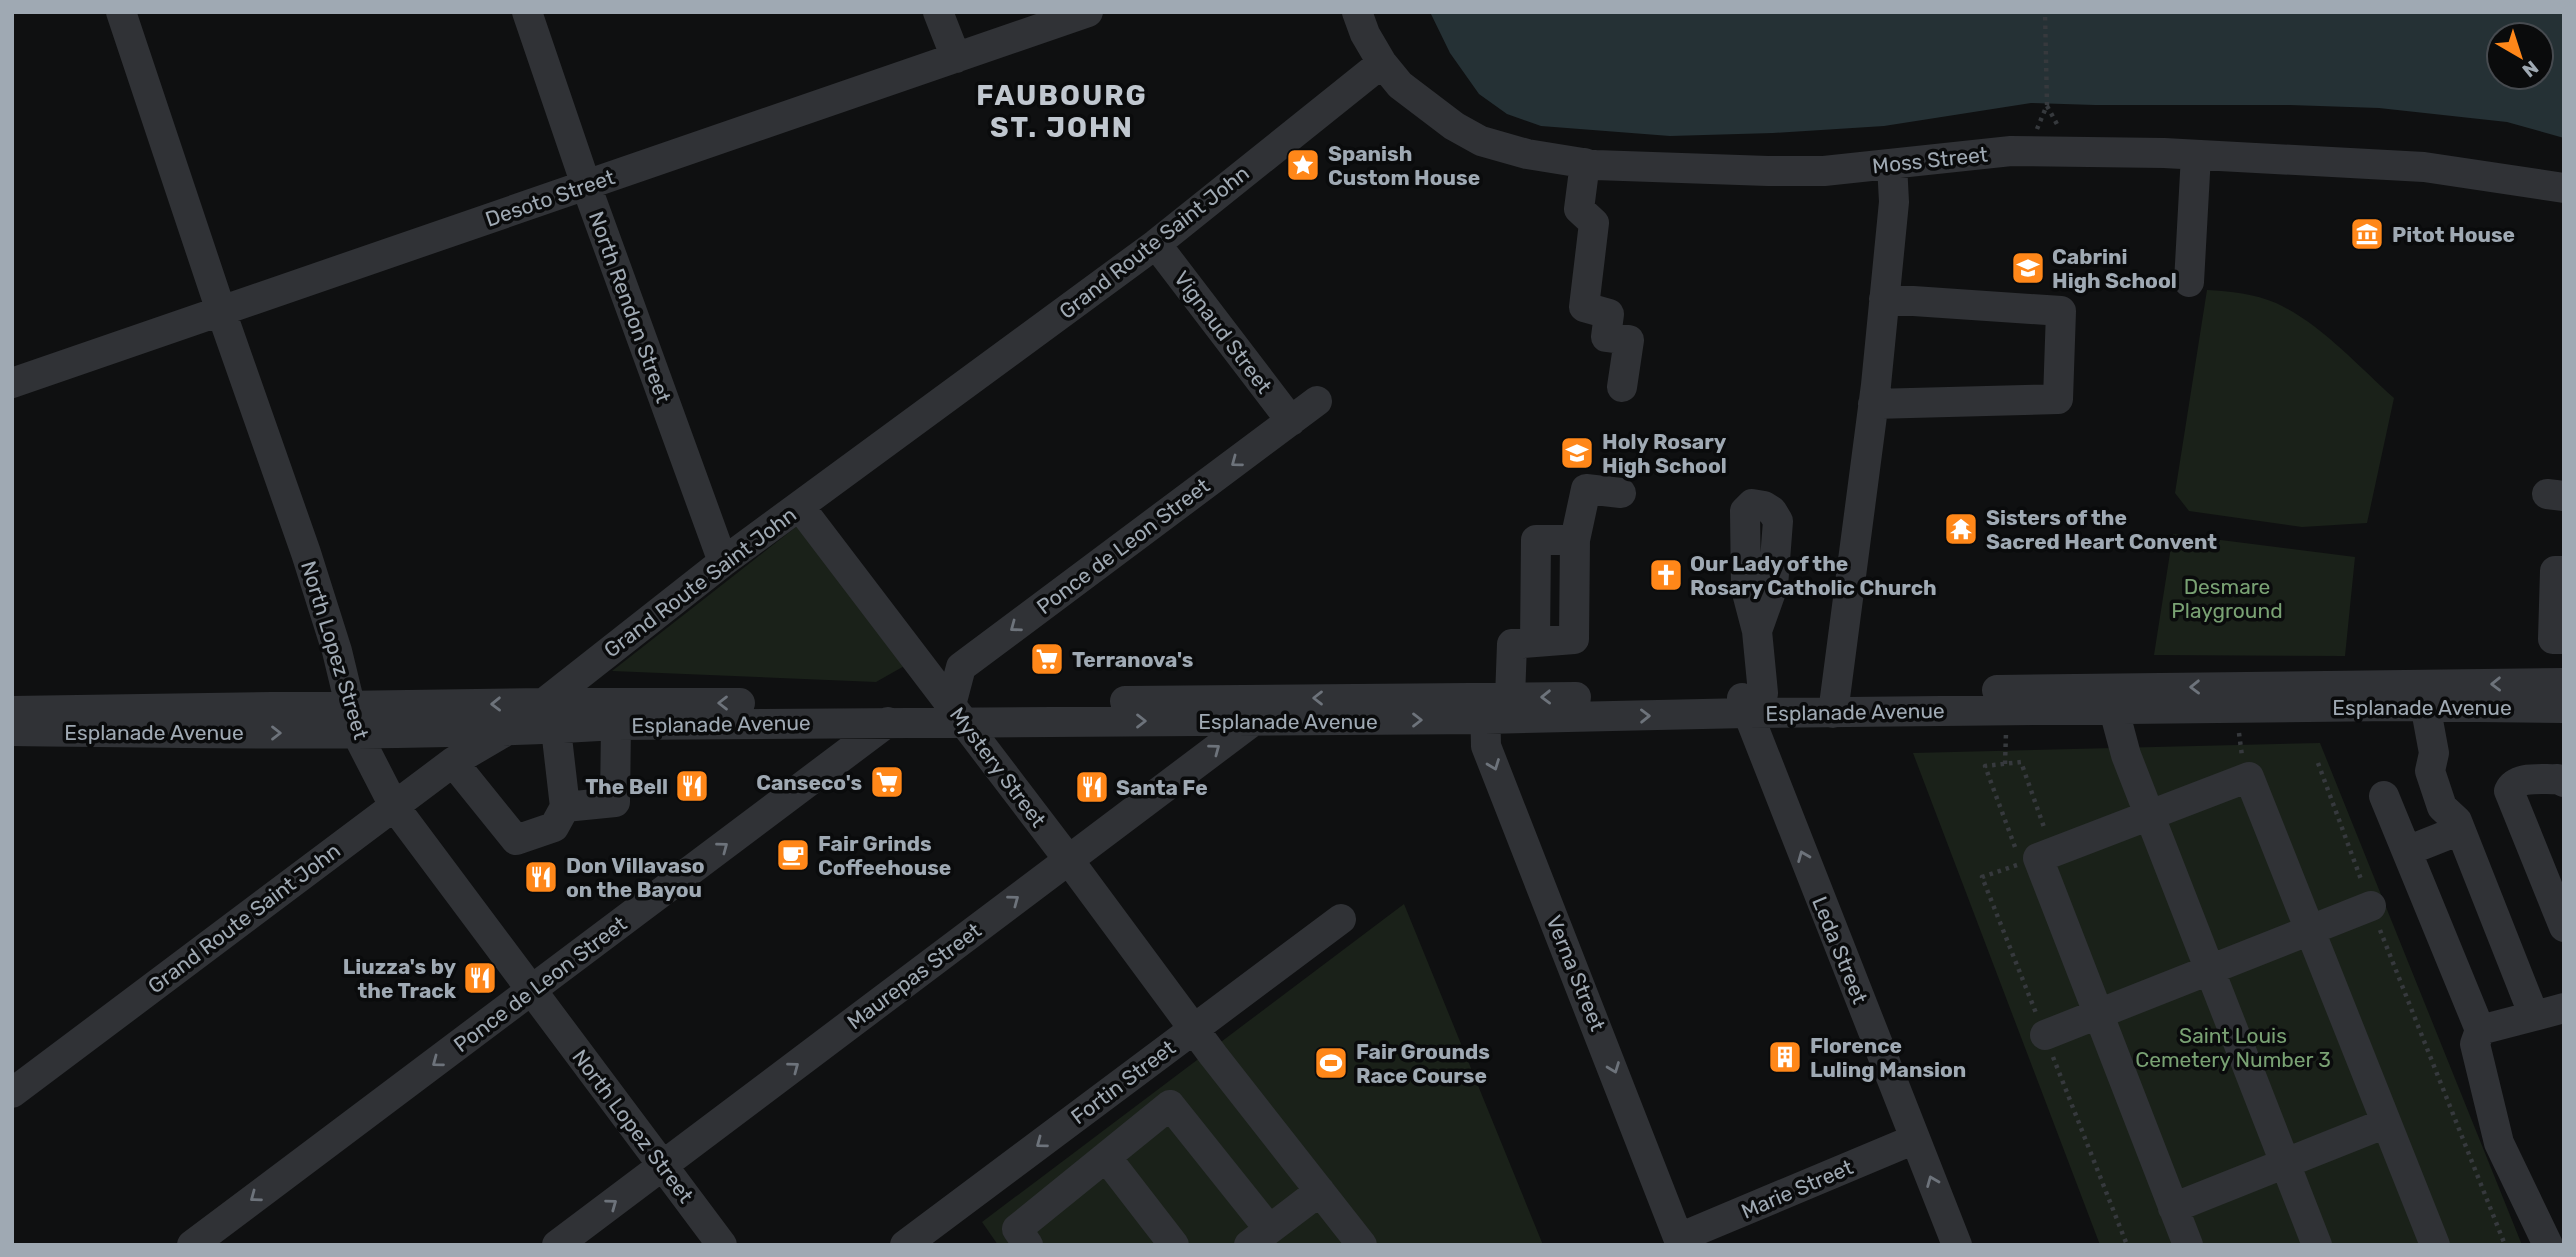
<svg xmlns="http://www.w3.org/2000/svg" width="2576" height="1257" viewBox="0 0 2576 1257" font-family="Rubik,sans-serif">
<rect width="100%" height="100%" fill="#0f1011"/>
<path fill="#1a2119" d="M 2207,290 C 2230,291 2255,294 2276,303 C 2321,324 2357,365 2394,398 L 2367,523 L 2302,527 L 2189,511 L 2175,493 Z
M 801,523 L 906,665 L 876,682 L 612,671 Z
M 2173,534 L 2355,557 L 2345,656 L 2154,655 Z
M 2320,743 L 2522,1245 L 2100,1245 L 1913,753 Z
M 1404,904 L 1543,1245 L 998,1245 L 982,1222 Z"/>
<path fill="#253135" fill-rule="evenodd" d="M 1430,12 L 2564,12 L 2564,138 L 2507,122 L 2379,108 L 2290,105 L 2095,105 L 2031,103 L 1884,126 L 1773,133 L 1670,136 L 1541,126 L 1507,114 L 1479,94 L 1450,53 ZM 2499,35 L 2541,35 L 2541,77 L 2499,77 Z"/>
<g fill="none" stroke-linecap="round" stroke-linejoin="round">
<path stroke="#36393d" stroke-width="4.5" stroke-dasharray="3.5 5" stroke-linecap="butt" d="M 2047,106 L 2058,126
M 2037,129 L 2047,105 L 2045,12
M 2239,733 L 2242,756
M 2318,763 L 2362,882
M 2005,764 L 2006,733
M 2015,847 L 1985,766 L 2021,762 L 2045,830
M 2017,865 L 1982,877 L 2036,1013
M 2380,930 L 2505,1245
M 2053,1057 L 2127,1245"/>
<path stroke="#303236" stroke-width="30" d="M 121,12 L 221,311 L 306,553 L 337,651 L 357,734 L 394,806 L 722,1245
M 527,12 L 586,185 L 723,562
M 938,12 L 956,58
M 1357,12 L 1365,34 L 1382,63 L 1400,85 L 1454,126 L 1481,141 L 1527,154 L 1595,165 L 1768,171 L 1824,171 L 2011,151 L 2164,153 L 2424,167 L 2564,188
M 1585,163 L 1579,209 L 1594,223 L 1584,307 L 1609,314 L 1606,337 L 1629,340 L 1622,387
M 1156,244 L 1291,421
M 2189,282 L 2196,155
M 12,383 L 1088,12
M 1873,404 L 2058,399 L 2061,311 L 1884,299
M 2547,494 L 2564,496
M 800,507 L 1068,859 L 1213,1055 L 1362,1245
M 2564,571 L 2555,571 L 2553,639 L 2564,639
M 1757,631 L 1773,586 L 1778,521 L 1772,511 L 1764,506 L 1752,504 L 1745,511 L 1746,589 L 1757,631 L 1763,693
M 1535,642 L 1536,540 L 1575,540
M 2422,688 L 2434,753 L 2430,771 L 2442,807 L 2457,821 L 2534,1016 L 2480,1030 L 2475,1044 L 2499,1143 L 2548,1245
M 1997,690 L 2564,683
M 2114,692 L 2114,710 L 2126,755 L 2317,1245
M 1510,698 L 1512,644 L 1574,639 L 1575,540 L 1586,489 L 1621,493
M 1742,698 L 1957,1245
M 1485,699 L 1486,746 L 1681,1245
M 1125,701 L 1576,697
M 951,705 L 961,667 L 1317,401
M 540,706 L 723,562 L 1156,244 L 1382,63
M 12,711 L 544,703 L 740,703
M 1833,713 L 1876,385 L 1894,202 L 1892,164
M 556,729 L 565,807
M 12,731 C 213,733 415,738 616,725 L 1485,719 L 1747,713 L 2394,706 L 2564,708
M 453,762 L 516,840 L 554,827 L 565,807 L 615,802 L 616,725
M 2564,782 L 2558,779 C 2543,780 2516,775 2509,791 L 2564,927
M 2384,796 L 2480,1030
M 2407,851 L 2460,830
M 2534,1016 L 2564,1008
M 2045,1035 L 2371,906
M 12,1093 L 453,762 L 506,731
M 1106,1157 L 1174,1245
M 2173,1208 L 2386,1123
M 1679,1238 L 1915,1139
M 192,1245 L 888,722
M 557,1245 L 1253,721 L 1254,718
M 905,1245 L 1341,919
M 1028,1245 L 1017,1229 L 1170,1105 L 1269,1229
M 1249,1245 L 1320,1191
M 2188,1245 L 2038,858 L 2249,777 L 2435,1245"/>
</g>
<defs><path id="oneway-chevron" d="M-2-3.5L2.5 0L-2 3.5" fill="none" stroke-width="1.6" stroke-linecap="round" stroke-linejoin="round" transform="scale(1.75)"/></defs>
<g stroke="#6d737b">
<use href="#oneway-chevron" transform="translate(1236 462) rotate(143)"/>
<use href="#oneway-chevron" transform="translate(1015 627) rotate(143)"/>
<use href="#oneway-chevron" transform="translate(2496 684) rotate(179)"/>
<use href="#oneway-chevron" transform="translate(2195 687) rotate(179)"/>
<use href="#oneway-chevron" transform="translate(1546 697) rotate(179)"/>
<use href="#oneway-chevron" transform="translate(1318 698) rotate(180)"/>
<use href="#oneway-chevron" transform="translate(723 703) rotate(-180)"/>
<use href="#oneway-chevron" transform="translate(496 704) rotate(179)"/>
<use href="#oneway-chevron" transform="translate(1645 716) rotate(-1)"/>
<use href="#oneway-chevron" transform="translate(1417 720)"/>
<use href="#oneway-chevron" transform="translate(1141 721)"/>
<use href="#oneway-chevron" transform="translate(276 733)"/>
<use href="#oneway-chevron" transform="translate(1215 749) rotate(-37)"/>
<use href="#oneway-chevron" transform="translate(1494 765) rotate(69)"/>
<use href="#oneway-chevron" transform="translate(723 847) rotate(-37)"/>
<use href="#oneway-chevron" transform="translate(1803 856) rotate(-112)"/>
<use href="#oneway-chevron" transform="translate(1014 900) rotate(-37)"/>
<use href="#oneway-chevron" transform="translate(437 1062) rotate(143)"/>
<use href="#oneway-chevron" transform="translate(794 1067) rotate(-37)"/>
<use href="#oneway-chevron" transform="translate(1614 1068) rotate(69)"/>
<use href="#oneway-chevron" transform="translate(1041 1143) rotate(143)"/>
<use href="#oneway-chevron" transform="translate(1932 1181) rotate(-112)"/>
<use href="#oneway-chevron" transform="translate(255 1197) rotate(143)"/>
<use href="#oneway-chevron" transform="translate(612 1204) rotate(-36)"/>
</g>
<defs>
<symbol id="sight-square" viewBox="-11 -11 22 22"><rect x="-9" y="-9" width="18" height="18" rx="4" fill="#ff8719" stroke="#0a0b0c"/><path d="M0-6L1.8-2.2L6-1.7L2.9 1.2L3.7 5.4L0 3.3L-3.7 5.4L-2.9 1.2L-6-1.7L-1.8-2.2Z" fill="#fff"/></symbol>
<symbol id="museum-square" viewBox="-11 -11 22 22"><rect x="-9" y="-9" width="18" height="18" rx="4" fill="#ff8719" stroke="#0a0b0c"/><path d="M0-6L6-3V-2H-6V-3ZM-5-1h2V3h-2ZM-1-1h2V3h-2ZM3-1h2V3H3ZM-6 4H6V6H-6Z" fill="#fff"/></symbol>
<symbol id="school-square" viewBox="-11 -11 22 22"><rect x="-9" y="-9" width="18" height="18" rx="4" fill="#ff8719" stroke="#0a0b0c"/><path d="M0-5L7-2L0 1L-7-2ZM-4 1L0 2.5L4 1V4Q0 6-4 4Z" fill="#fff"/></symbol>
<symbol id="temple-square" viewBox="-11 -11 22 22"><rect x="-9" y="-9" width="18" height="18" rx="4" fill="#ff8719" stroke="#0a0b0c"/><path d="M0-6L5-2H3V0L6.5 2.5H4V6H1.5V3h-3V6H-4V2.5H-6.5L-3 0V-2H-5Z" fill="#fff"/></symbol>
<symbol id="church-square" viewBox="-11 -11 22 22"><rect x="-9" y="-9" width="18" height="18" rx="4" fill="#ff8719" stroke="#0a0b0c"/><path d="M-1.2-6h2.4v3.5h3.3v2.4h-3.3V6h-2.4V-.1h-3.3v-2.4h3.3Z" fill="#fff"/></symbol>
<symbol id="supermarket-square" viewBox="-11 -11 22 22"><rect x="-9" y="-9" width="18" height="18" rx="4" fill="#ff8719" stroke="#0a0b0c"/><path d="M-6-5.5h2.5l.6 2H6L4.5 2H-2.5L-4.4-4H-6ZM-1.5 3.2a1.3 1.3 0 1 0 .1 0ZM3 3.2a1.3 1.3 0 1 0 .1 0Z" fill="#fff"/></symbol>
<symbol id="restaurant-square" viewBox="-11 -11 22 22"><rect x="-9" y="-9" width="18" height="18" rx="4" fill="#ff8719" stroke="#0a0b0c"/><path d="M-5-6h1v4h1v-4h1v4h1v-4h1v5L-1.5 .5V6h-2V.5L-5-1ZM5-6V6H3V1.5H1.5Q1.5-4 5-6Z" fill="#fff"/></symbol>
<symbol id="cafe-square" viewBox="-11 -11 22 22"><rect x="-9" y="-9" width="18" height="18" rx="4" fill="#ff8719" stroke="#0a0b0c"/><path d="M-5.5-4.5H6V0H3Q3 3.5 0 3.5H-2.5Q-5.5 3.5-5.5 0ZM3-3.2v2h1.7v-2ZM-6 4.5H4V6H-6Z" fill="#fff"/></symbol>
<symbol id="building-square" viewBox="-11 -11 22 22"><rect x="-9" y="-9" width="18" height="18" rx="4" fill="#ff8719" stroke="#0a0b0c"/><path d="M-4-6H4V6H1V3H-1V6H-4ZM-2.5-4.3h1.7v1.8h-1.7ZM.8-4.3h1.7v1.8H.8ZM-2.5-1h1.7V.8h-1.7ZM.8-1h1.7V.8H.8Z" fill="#fff"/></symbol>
<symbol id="stadium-square" viewBox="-11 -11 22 22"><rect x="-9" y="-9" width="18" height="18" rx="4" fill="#ff8719" stroke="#0a0b0c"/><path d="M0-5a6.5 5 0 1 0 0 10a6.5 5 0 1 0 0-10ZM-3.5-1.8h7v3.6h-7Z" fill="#fff"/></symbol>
</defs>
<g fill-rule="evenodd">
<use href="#sight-square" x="1284" y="146" width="38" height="38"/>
<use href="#museum-square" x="2348" y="215" width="38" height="38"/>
<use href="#school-square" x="2009" y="249" width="38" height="38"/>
<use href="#school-square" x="1558" y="434" width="38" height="38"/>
<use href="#temple-square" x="1942" y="510" width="38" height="38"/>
<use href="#church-square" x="1647" y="556" width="38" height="38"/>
<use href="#supermarket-square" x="1028" y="640" width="38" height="38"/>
<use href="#supermarket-square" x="868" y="763" width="38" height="38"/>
<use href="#restaurant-square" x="673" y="767" width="38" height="38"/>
<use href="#restaurant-square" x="1073" y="768" width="38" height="38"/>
<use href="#cafe-square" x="774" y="836" width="38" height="38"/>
<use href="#restaurant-square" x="522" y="858" width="38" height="38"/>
<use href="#restaurant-square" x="461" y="959" width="38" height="38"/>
<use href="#building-square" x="1766" y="1038" width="38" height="38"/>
<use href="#stadium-square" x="1312" y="1044" width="38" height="38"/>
</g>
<g text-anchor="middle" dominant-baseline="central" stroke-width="7" stroke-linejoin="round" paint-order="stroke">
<g font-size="21" font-weight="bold" fill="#9fa9b3" stroke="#0a0b0c" text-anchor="start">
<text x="1328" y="153">Spanish<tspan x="1328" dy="24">Custom House</tspan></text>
<text x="2392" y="234">Pitot House</text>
<text x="2052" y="256">Cabrini<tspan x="2052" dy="24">High School</tspan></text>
<text x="1602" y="441">Holy Rosary<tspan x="1602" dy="24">High School</tspan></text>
<text x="1986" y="517">Sisters of the<tspan x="1986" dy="24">Sacred Heart Convent</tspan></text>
<text x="1690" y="563">Our Lady of the<tspan x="1690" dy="24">Rosary Catholic Church</tspan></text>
<text x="1072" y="659">Terranova's</text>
<text x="862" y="782" text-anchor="end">Canseco's</text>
<text x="668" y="786" text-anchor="end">The Bell</text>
<text x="1116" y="787">Santa Fe</text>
<text x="818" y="843">Fair Grinds<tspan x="818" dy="24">Coffeehouse</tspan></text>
<text x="566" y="865">Don Villavaso<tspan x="566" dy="24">on the Bayou</tspan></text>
<text x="456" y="966" text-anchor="end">Liuzza's by<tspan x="456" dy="24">the Track</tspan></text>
<text x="1810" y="1045">Florence<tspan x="1810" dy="24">Luling Mansion</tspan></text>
<text x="1356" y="1051">Fair Grounds<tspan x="1356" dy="24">Race Course</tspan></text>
</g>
<g font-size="21" fill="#9fa9b3" stroke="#0a0b0c">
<text transform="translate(1930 160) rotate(-6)">Moss Street</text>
<text transform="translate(550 198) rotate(-19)">Desoto Street</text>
<text transform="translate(1154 242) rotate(-38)">Grand Route Saint John</text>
<text transform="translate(630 307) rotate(70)">North Rendon Street</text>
<text transform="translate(1223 332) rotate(53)">Vignaud Street</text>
<text transform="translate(1123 546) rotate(-37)">Ponce de Leon Street</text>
<text transform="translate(700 582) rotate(-37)">Grand Route Saint John</text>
<text transform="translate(335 650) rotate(73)">North Lopez Street</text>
<text x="2422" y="707">Esplanade Avenue</text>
<text transform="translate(1855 712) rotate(-1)">Esplanade Avenue</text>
<text x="1288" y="721">Esplanade Avenue</text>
<text transform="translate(721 724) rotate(-1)">Esplanade Avenue</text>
<text x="154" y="732">Esplanade Avenue</text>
<text transform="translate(998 767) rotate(53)">Mystery Street</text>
<text transform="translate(244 918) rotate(-37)">Grand Route Saint John</text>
<text transform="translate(1840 950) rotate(68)">Leda Street</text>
<text transform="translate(1576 973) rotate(68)">Verna Street</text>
<text transform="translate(914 976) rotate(-37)">Maurepas Street</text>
<text transform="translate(540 984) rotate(-37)">Ponce de Leon Street</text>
<text transform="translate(1123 1082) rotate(-37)">Fortin Street</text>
<text transform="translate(633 1126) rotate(53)">North Lopez Street</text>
<text transform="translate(1797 1189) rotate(-23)">Marie Street</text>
</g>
<g font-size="21" fill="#79a173" stroke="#0a0b0c">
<text x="2227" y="586">Desmare<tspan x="2227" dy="24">Playground</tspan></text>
<text x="2233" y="1035">Saint Louis<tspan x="2233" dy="24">Cemetery Number 3</tspan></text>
</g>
<g font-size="28" font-weight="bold" letter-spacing="2" fill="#c0c7cf" stroke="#0a0b0c">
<text x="1062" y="95">FAUBOURG<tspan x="1062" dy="32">ST. JOHN</tspan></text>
</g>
</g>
<rect width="2576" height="1257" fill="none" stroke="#9fa9b3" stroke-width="28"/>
<g transform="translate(2520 56) rotate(141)"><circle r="33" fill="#0a0b0c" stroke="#464a4f" stroke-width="2"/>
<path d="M0-5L12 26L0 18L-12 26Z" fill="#ff8719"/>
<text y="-10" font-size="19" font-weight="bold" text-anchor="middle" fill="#9fa9b3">N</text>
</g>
</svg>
